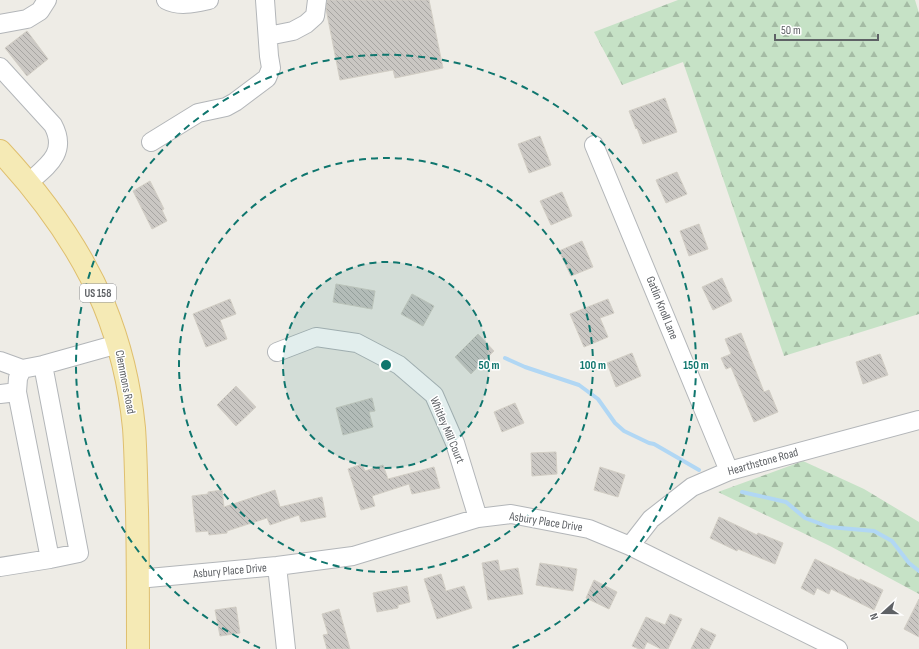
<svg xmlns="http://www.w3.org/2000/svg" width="919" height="649" viewBox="0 0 919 649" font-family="'Sofia Sans Condensed',sans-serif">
<defs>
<pattern id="forest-firs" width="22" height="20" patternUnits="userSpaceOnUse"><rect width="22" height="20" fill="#c6e2c6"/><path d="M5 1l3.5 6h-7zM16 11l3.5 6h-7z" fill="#a4bba4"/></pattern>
<pattern id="building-back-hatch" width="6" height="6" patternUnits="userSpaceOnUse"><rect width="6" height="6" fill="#cac7c3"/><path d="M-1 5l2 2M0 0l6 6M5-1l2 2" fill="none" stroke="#a7a5a2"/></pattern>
</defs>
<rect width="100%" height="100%" fill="#eeece6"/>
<path fill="url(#forest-firs)" d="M 678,0 L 915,0 L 919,13 L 919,314 L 784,356 L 683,62 L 622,85 L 594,32 Z
M 803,461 L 864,489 L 919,522 L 919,594 L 830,546 L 718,492 Z"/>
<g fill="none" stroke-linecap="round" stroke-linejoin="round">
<path stroke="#b1d7f4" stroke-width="4" d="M 505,358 L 525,367 L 579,385 L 598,399 L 615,423 L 624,431 L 649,443 L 654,444 L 699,470
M 742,492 L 786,502 L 805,518 L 829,527 L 874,531 L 892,541 L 909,563 L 919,571"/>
</g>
<path fill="url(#building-back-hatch)" stroke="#d2cec5" d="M 327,0 L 429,0 L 443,68 L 395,78 L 393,70 L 340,80 L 326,9 Z
M 27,31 L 48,59 L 27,76 L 5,48 Z
M 665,98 L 677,132 L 643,144 L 637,128 L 636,129 L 629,111 Z
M 540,136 L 551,165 L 529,173 L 518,144 Z
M 677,172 L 687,194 L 666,203 L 656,180 Z
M 150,181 L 164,209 L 162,210 L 167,221 L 152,229 L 133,191 Z
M 562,192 L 572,216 L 551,225 L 540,201 Z
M 699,224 L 708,249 L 689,256 L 680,231 Z
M 582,241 L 593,267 L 571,276 L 559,251 Z
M 722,278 L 732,301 L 713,310 L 702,287 Z
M 336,284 L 375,291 L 372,309 L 333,302 Z
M 412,294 L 434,306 L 423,326 L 401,314 Z
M 230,299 L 236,314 L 220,320 L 227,339 L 206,347 L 193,314 Z
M 608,299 L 614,313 L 600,318 L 608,337 L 584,347 L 570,314 Z
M 741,333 L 764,392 L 769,390 L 778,412 L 754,422 L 731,367 L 726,369 L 721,358 L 731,354 L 725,339 Z
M 478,334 L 494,351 L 471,374 L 455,357 Z
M 632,353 L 641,376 L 616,387 L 607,363 Z
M 880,354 L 888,375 L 863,384 L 856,362 Z
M 236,386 L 256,407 L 236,426 L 217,405 Z
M 372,398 L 375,411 L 369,412 L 373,427 L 343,435 L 336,408 Z
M 515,403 L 524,423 L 502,432 L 494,412 Z
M 556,452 L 557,474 L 532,476 L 531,453 Z
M 362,464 L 365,471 L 383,465 L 388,479 L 434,467 L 440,488 L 412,494 L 409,484 L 372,496 L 375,506 L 361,510 L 348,469 Z
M 600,467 L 625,475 L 618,497 L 594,490 Z
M 222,490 L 224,507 L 275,490 L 280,507 L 322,497 L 326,517 L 301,522 L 299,515 L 270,525 L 267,518 L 227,531 L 227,533 L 209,535 L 208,531 L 196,532 L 192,496 L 208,494 L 208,492 Z
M 719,517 L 757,535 L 758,533 L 783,543 L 775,564 L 738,549 L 737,551 L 710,538 Z
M 815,559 L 860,581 L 860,579 L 883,590 L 874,610 L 831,589 L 829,594 L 817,588 L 814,595 L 801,588 Z
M 498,560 L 500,571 L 518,568 L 523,594 L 488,600 L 482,563 Z
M 540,563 L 577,569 L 573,591 L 536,585 Z
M 441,574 L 446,591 L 464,586 L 472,608 L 437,619 L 424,579 Z
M 594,580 L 617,592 L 609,609 L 586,598 Z
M 407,586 L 410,602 L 398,605 L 398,608 L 377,612 L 373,593 Z
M 919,599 L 919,637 L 904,629 Z
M 236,607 L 240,633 L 220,636 L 215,610 Z
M 339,609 L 350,649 L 327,649 L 323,635 L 328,634 L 322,614 Z
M 670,614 L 682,619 L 668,649 L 661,649 L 647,642 L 644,649 L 639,649 L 632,646 L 646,617 L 665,625 Z
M 701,628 L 716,635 L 709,649 L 691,649 Z"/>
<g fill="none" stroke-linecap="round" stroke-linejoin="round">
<defs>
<path id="minor" d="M 166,0 C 179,7 195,3 209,0
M 0,24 L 27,19 L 40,11 L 47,0
M 268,36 L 293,31 L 306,24 L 315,16 L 317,0
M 0,67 L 53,125 C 68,153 47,166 28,183
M 151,142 L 198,113 L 226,107 L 235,102 L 267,78 L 271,68 L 269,56 L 265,0
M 594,145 L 729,471
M 277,352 L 316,337 L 357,343 L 399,365 L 434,395 L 455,443 L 478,518
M 0,361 L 22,369
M 43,365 L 79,553 L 50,559
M 0,394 L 17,392
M 630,546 L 651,519 L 692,487 L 729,471 L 919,420
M 277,566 L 286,649
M 0,567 L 50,559 L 17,392 L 18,378 L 22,369 L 43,365 L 118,344
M 138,579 L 277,566 L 353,556 L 478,518 L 511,514 L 589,529 L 630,546 L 838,649"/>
<path id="major" d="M 0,151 C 42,196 80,248 104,305 C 120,344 130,387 134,428 C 136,456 136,483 137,510 C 138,556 138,603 138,649"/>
</defs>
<use href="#minor" stroke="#b3b6b9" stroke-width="20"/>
<use href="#major" stroke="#dfbf6e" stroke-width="24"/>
<use href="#minor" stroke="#fff" stroke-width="18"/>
<use href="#major" stroke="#f5eab5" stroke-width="22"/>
</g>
<circle cx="386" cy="365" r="103" fill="#0f766e" fill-opacity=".12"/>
<g fill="none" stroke="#0f766e" stroke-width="2" stroke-dasharray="7 5">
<circle cx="386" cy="365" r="103"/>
<circle cx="386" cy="365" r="207"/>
<path d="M260 648A310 310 0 1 1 512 648"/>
</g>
<g text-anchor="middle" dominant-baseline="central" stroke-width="3" stroke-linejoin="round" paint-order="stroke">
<rect fill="#fff" stroke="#8e9093" stroke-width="1" x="80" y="284" width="36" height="18" rx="3"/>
<g font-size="11" font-weight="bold" fill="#5e6165">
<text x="98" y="293">US 158</text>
</g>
<g font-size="12" fill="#5e6165" stroke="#fff">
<text transform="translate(662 308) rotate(68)">Gatlin Knoll Lane</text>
<text transform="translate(125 382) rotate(79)">Clemmons Road</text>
<text transform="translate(447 430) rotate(67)">Whitley Mill Court</text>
<text transform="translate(763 462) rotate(-16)">Hearthstone Road</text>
<text transform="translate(546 522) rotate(9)">Asbury Place Drive</text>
<text transform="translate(230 571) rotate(-5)">Asbury Place Drive</text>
</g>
</g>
<circle cx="386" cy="365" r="6" fill="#0f766e" stroke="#fff" stroke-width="2"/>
<g font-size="12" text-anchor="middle" font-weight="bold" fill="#0f766e" stroke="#fff" stroke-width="3" stroke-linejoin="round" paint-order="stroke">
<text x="489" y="369">50 m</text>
<text x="593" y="369">100 m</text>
<text x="696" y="369">150 m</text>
</g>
<g transform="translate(883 613) rotate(249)" stroke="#ffffff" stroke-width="3" paint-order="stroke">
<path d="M0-3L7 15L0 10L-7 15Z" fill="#5e6165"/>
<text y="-6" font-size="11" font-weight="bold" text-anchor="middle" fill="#5e6165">N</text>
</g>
<path d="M775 34v6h103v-6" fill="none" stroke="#5e6165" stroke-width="2"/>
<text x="781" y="34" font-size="12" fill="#5e6165" stroke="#ffffff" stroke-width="3" paint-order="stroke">50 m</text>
</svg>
